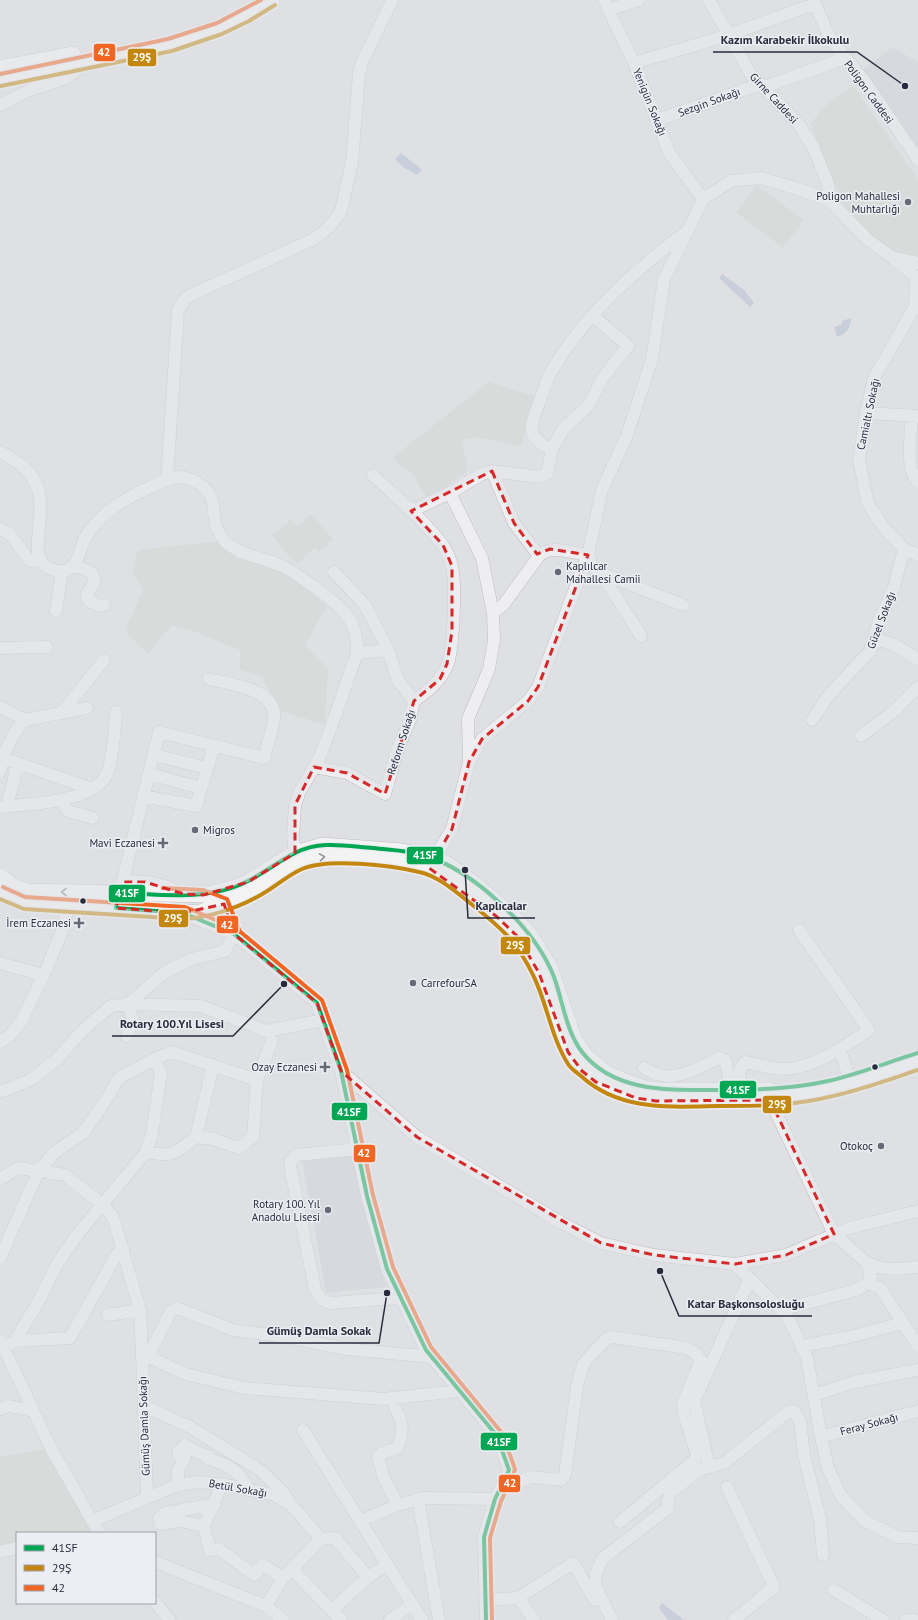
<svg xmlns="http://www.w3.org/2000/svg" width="918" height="1620" viewBox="0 0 918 1620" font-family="'PT Sans',sans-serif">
<rect width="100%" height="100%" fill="#dfe0e4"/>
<path fill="#cfd1d8" d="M 892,47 L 918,62 L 918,151 L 860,72 Z
M 355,1156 L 386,1287 L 326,1293 L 302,1159 Z"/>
<path fill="#ced7cf" d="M 853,85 L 918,180 L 918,256 L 916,258 L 895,253 L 858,226 L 843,204 L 810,124 L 828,103 Z
M 756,185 L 804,220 L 783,248 L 736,212 Z
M 489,382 L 537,397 L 521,446 L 477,437 L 462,440 L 468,471 L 428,499 L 413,475 L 392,458 Z
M 311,514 L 333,539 L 319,552 L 315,548 L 297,564 L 272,536 L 290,520 L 297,527 Z
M 220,541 L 229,552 L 280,569 L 327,606 L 305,645 L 328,669 L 325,725 L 281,711 L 262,677 L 240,670 L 240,650 L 198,633 L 172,625 L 148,654 L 125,630 L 143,590 L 132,572 L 138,550 Z
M 45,1449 L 92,1532 L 17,1533 L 17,1543 L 0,1546 L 0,1457 Z"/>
<path fill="#aeb8ce" d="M 401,153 L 422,170 L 417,175 L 403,167 L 395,159 Z
M 722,274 L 744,290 L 754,303 L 750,307 L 719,278 Z
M 851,318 C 851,328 846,334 837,337 L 834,327 L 842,324 L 842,321 Z
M 662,1603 L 684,1620 L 668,1620 L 659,1608 Z"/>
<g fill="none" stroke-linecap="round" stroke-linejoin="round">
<defs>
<path id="minor" d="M 604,0 L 634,63 L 670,154 L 703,199
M 709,0 L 751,75 L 798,123 L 813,147 L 828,184 L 829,200
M 813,0 L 831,40 L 866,83 L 918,160
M 608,10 L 639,0
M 634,63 L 729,35 L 814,4
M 764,87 L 845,58
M 0,105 C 9,101 18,95 28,91 C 48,83 72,81 84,61
M 657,120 L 761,84
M 896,258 L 918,263
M 917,303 L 874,378 L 866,413 L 859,460 L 868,504 L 884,528 L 904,549 L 918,555
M 866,413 L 918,416
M 912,416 C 911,433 905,470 918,482
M 552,449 L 564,428 L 589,405 L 604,376 L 628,346 L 593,316
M 0,452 C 8,455 14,460 21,465 C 64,497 17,556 51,569 C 59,573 67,572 73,566 C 79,559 81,546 85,538 C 100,513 122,500 148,488 C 157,484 166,479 176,477 C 182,477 191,479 196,482 C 224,497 206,518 223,539 C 235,554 260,557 277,564 C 293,570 331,598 343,611 C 354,622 358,638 357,653 L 333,722 L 319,759 L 300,791 L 295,805 L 293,837 L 295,853
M 492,471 L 514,523 L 539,556
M 373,475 C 396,497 422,518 442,544 C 446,549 450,559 452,566 C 456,584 454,649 447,666 C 440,682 428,691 414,701
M 167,479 L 178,311 L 185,299 L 191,295 L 314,239 C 326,231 334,223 341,211 L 352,162 L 359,74 L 362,62 L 392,0
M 450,493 L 482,558 L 493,613 L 494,640 L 489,669 L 468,719 L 469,760
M 411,511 L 450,493 L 482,474 L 492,471 L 539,477 L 547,474 L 552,449 C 525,438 530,427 539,403 C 543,393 546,381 551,372 C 582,318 636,269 686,232
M 0,529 L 9,533 L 29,560 L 34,561 L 39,558
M 72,567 L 82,568 L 92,573 L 95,581 L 87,594 L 89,601 L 100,606 L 104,605
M 334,572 L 365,605 L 388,650
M 601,573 L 641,636
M 56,611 L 62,571
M 493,613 L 504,604 L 539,556 C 550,544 573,553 588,555 L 592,566 L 601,573 L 683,605
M 874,639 L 893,644 L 918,659
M 0,648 L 47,647
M 0,707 L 25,720
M 63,711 L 104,660
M 812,720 L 829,695 L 870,651 L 879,621 L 894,587 L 904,549
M 861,736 L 894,711 L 918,687
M 154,755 L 207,768
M 3,758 L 92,789
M 314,767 L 347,773 L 385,794 L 398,748 L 410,720 L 414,701 L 398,680 L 388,650 L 357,653
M 0,772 C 4,753 11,733 25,720 L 87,708
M 149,774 L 201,788
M 143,796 L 196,806 L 214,746
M 61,801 L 68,811 L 93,818
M 7,806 L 18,763
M 0,807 C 28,804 90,803 106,776 C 113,763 115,727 116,712
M 434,858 L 452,829 L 469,762 L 482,739 L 528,701 L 538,687 L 588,555 L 602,490 L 627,435 L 652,359 L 664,280 L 703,199 L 731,181 L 761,178 L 801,190 L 829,200 L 868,240 L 893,258 L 916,277 L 915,309
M 122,882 C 142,880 163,883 181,893
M 117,893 L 123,880 L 159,732 L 264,758 C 267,745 272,732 274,719 C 278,689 229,684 209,679
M 184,914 L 234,934 L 317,1003 L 341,1071 L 367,1196 L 387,1269 L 426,1350 L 497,1436 L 509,1470 L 506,1479 L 495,1499 L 484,1537 L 486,1620
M 0,963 L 44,975
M 127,1036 L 133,1020 L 128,1004 L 165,972 L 192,959 L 225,951 L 234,934 L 224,904
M 0,1042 L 10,1035 L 21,1022 L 44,975 L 62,931 L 69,905
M 840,1049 L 848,1075
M 644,1068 C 669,1086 695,1070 719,1058 L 725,1060 L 729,1077 L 728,1090
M 341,1071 L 417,1137 L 560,1222 L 601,1243 L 654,1255 L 735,1264 L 787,1316 L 807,1358 L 821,1437 L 828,1468 L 841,1496 L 865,1521 L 898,1537 L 918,1538
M 257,1080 L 272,1041
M 738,1090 L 740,1069 L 745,1062 C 758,1064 771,1069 785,1069 C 815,1068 844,1046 869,1030 L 799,930
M 0,1091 L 6,1090 L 32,1079 L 57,1059 L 83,1030 L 111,1006 L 128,1004 L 201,1006 L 266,1031 L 323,1020
M 770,1100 L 834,1234 L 867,1263 L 871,1276 L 868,1283 L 856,1290 L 781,1310
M 196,1137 L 213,1065
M 357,1149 L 297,1155 L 291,1161 L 290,1166 L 315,1289 L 321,1299 L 330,1303 L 401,1298
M 0,1179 L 18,1168 L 65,1175 L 103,1205 L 113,1217 L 140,1310 L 142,1354 L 186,1374 L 244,1388 L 383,1399 L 459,1391
M 0,1258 L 38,1172 L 55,1152 L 83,1133 L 104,1103 L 119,1078 L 154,1059 L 172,1052 L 257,1080 L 253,1137 L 239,1148 L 213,1139 L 196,1137 C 176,1153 173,1158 146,1152
M 867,1263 C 884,1271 899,1269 918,1267
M 735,1264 L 786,1255 L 849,1228 L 918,1211
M 868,1283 L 880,1288 L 918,1346
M 108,1315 L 140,1310
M 0,1340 L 51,1448 L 99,1533
M 15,1341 L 70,1338 L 117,1254 L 123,1249
M 801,1346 L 849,1337 L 903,1323
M 3,1348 L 15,1341 L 41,1297 L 57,1264 L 77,1235 L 146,1152 L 152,1134 L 161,1073 L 154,1059
M 142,1354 L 147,1498
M 148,1357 L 171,1311 L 177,1308 L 233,1330 L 286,1337 L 347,1349 L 432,1357
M 814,1395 L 854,1382 L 918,1370
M 391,1398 C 400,1419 407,1426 397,1448 L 382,1453 L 378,1457 L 384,1478 L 398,1505
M 144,1406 L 190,1427 L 261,1471 L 283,1492 L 292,1506 L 321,1539 L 335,1538 L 368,1577
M 0,1409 L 9,1406 L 33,1411
M 303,1430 L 360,1521
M 821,1437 L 918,1411
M 709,1466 L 694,1401 L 750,1279
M 506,1479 L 518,1482 L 532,1477 L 561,1480 L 565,1475 L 577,1386 L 583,1364 L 606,1339 L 612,1337 L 687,1348 L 695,1353 L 701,1360 L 683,1403 L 684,1414 L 697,1455 L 696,1459 L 620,1522
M 222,1484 L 204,1526 L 210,1550 L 219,1549 L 254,1575 L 263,1565 L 283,1578
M 178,1485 L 178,1471 L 185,1458 L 179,1455 L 179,1451 L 185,1445 L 192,1450 L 208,1456 L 207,1458 C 229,1466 238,1468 249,1490
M 727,1487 L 774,1587 L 734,1620
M 418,1499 L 439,1620
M 92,1521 L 178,1485 L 198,1482 L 227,1485 L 275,1495 L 287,1503
M 204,1526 L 180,1521 L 160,1524 L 159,1518 L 165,1513 L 215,1504
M 0,1552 L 17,1548
M 155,1562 L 266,1606 L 283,1620
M 292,1569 L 341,1620
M 834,1590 L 883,1620
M 518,1598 L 534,1620
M 485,1600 L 518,1598 L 573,1563 L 595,1600
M 155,1602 L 170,1620
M 266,1606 L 283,1578 L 321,1539
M 332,1610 L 368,1577 L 387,1565
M 390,1620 L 412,1604
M 422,1620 L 360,1521 L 398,1505 L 423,1498 L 495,1499
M 612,1620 L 595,1585 L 596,1574 L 602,1559 L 668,1508 L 668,1500 L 671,1492 L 699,1470 L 724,1463 L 788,1412 L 794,1411 L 800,1421 L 804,1455 L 820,1519 L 823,1555
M 906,1620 L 914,1620"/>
<path id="major" d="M 0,68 L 73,54
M 0,80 L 170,45 L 219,29 L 246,16 L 272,0
M 0,876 L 13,886 L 27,891 L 203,895 L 236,887 L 248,882 L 295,853 L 323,845 L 402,851 L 427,856 L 446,863 L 476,885 L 513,916 L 531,936 L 550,967 L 574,1038 L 585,1055 L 605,1072 L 625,1081 L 648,1089 L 662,1090 L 770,1090
M 0,892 L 13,899 L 24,903 L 183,913 L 200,912 L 239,898 L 254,892 L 299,864 L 321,857 L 361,858 L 420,866 L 438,872 L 467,893 L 496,916 L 518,937 L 539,973 L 562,1039 L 574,1062 L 596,1082 L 625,1095 L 656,1101 L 770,1100 L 809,1095 L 845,1087 L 918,1064"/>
</defs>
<use href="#minor" stroke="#bcbdc1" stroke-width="13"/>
<use href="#major" stroke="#bcbdc1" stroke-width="16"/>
<use href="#minor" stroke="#eeeef0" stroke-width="12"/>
<use href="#major" stroke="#f3f3f4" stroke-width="15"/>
<defs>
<path id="bus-1" d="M 486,1620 L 484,1537 L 495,1499 L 509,1470 L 497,1436 L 426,1350 L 387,1269 L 367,1196 L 341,1071 L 317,1003 L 234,934 L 183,913 L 116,908 L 117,893 C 153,894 189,899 224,890 C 251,884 271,865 295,853 C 320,840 346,846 373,848 C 390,850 407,850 424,855 C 474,871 535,928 554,977 C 563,1002 566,1031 582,1052 C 614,1093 670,1090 717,1090 C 755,1090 791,1089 828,1081 C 859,1074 888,1062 918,1053"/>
<path id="bus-2" d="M 1,86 L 172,51 L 222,34 L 249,21 L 275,5
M 0,899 L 24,909 L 183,919 C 207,918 235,909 257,897 C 273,889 286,876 302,869 C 328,858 390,865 419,872 C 438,876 455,891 470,903 C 499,926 517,941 533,975 C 547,1003 551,1037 568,1064 C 571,1069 576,1072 581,1076 C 619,1111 669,1107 717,1106 C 748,1106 778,1106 809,1101 C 846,1095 882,1082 918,1070"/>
<path id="bus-3" d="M 0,74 L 168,39 L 217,23 L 261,0
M 3,887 L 25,897 L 185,907 L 237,929 L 322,1000 L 347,1070 L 373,1195 L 393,1267 L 431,1347 L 502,1433 L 515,1469 L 511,1481 L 501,1501 L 490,1538 L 492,1620
M 163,888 L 203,890 L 227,899 L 240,932"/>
</defs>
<use href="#bus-1" stroke="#eceef4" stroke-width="7"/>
<use href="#bus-2" stroke="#eceef4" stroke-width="7"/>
<use href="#bus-3" stroke="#eceef4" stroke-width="7"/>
<use href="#bus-1" stroke="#00a651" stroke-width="4"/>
<use href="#bus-2" stroke="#c3870f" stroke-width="4"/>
<use href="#bus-3" stroke="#f26522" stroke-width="4"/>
</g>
<defs><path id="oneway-chevron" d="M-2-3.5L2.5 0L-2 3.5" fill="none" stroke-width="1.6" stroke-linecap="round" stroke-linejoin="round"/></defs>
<g stroke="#8d8f98">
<use href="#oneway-chevron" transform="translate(322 857) rotate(-9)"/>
<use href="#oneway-chevron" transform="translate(64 892) rotate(-180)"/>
</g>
<path d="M0 0H918V1620H0ZM 492,471 L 514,523 L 537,554 L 550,549 L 588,555 L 538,687 L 528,701 L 482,739 L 469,762 L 452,829 L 429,868 L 496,916 L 518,937 L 539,973 L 568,1052 L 582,1071 L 596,1082 L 636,1098 L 656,1101 L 770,1100 L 834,1234 L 786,1255 L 735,1264 L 654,1255 L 601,1243 L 417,1137 L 341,1071 L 317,1003 L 234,934 L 224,904 L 183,913 L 116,908 L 122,882 L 145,882 L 184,894 L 203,895 L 248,882 L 295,853 L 295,805 L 314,767 L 347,773 L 385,794 L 414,701 L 440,679 L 447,664 L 452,631 L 452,566 L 443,545 L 411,511 Z" fill="#dfe0e4" fill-opacity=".55" fill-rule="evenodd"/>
<path fill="none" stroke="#d62828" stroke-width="3" stroke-dasharray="8 5" stroke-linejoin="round" d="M 492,471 L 514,523 L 537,554 L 550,549 L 588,555 L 538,687 L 528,701 L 482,739 L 469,762 L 452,829 L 429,868 L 496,916 L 518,937 L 539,973 L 568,1052 L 582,1071 L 596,1082 L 636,1098 L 656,1101 L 770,1100 L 834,1234 L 786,1255 L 735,1264 L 654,1255 L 601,1243 L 417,1137 L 341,1071 L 317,1003 L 234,934 L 224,904 L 183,913 L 116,908 L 122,882 L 145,882 L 184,894 L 203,895 L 248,882 L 295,853 L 295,805 L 314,767 L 347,773 L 385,794 L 414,701 L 440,679 L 447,664 L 452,631 L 452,566 L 443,545 L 411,511 Z"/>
<g fill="#676a76" stroke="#eceef4" stroke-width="1.5">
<circle cx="908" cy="202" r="4"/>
<circle cx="558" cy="572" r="4"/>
<circle cx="195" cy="830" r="4"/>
<path d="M161 837h4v4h4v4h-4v4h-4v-4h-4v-4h4z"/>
<path d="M77 917h4v4h4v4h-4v4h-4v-4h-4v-4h4z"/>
<circle cx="413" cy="983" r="4"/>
<path d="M323 1061h4v4h4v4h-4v4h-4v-4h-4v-4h4z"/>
<circle cx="881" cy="1146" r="4"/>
<circle cx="328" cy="1210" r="4"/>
</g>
<g fill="#272b3b" stroke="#eceef4" stroke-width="1.5">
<circle cx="83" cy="901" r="3.5"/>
<circle cx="875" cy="1067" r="3.5"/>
</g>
<g text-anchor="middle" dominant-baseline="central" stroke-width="3" stroke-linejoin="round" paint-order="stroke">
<g font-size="11" fill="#272b3b" stroke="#eceef4">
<text transform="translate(869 92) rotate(54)">Poligon Caddesi</text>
<text transform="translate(774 98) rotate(47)">Girne Caddesi</text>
<text transform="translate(650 102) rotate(68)">Yenigün Sokağı</text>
<text transform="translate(709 102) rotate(-20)">Sezgin Sokağı</text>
<text transform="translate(868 414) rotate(-78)">Camialtı Sokağı</text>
<text transform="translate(881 620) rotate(-69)">Güzel Sokağı</text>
<text transform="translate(401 742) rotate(-72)">Reform Sokağı</text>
<text transform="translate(869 1424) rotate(-15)">Feray Sokağı</text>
<text transform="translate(144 1426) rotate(-92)">Gümüş Damla Sokağı</text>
<text transform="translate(238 1488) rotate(10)">Betül Sokağı</text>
</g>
<g font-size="11" fill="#272b3b" stroke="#eceef4" text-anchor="end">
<text x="900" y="196">Poligon Mahallesi<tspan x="900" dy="13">Muhtarlığı</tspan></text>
<text x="566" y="566" text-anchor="start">Kaplılcar<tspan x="566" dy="13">Mahallesi Camii</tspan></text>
<text x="203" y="830" text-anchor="start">Migros</text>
<text x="155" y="843">Mavi Eczanesi</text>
<text x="71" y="923">İrem Eczanesi</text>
<text x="421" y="983" text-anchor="start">CarrefourSA</text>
<text x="317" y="1067">Ozay Eczanesi</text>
<text x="873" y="1146">Otokoç</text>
<text x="320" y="1204">Rotary 100. Yıl<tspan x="320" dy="13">Anadolu Lisesi</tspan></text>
</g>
</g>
<path fill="none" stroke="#272b3b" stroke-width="1.5" d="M905 86L857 52H713M465 870L468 918H535M284 984L233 1036H112M660 1271L679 1316H812M387 1293L379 1343H259"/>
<g fill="#272b3b" stroke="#eceef4" stroke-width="1.5">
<circle cx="905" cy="86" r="4"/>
<circle cx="465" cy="870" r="4"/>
<circle cx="284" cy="984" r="4"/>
<circle cx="660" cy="1271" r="4"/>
<circle cx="387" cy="1293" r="4"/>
</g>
<g font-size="12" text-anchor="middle" font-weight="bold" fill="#272b3b" stroke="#eceef4" stroke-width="3" stroke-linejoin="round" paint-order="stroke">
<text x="785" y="44">Kazım Karabekir İlkokulu</text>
<text x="501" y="910">Kaplıcalar</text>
<text x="172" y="1028">Rotary 100.Yıl Lisesi</text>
<text x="746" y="1308">Katar Başkonsolosluğu</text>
<text x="319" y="1335">Gümüş Damla Sokak</text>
</g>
<g stroke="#eceef4" stroke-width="1.5">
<rect x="93" y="43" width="23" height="19" rx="4" fill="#f26522"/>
<rect x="127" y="48" width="30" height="19" rx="4" fill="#c3870f"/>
<rect x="406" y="846" width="38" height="19" rx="4" fill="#00a651"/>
<rect x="108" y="884" width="38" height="19" rx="4" fill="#00a651"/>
<rect x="158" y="909" width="31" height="19" rx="4" fill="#c3870f"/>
<rect x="216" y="915" width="23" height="19" rx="4" fill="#f26522"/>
<rect x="500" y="936" width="31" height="19" rx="4" fill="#c3870f"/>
<rect x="719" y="1080" width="38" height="19" rx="4" fill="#00a651"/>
<rect x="762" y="1095" width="30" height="19" rx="4" fill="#c3870f"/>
<rect x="331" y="1102" width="37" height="19" rx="4" fill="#00a651"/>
<rect x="353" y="1144" width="23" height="19" rx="4" fill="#f26522"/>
<rect x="480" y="1432" width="38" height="19" rx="4" fill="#00a651"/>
<rect x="498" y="1474" width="23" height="19" rx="4" fill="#f26522"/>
</g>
<g font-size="11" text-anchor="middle" font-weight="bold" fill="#fff">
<text x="104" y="56">42</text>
<text x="142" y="61">29Ş</text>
<text x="425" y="859">41SF</text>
<text x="127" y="897">41SF</text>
<text x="173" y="922">29Ş</text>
<text x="227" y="929">42</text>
<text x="515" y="949">29Ş</text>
<text x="738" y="1094">41SF</text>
<text x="777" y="1108">29Ş</text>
<text x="349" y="1116">41SF</text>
<text x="364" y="1157">42</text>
<text x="499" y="1446">41SF</text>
<text x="510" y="1487">42</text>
</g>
<rect x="16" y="1532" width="140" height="72" fill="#eceef4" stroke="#9da0aa"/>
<rect x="24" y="1545" width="20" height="6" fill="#00a651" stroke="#9da0aa"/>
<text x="52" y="1552" font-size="12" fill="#272b3b">41SF</text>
<rect x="24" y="1565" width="20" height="6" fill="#c3870f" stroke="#9da0aa"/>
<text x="52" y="1572" font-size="12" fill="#272b3b">29Ş</text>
<rect x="24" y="1585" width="20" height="6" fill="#f26522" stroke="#9da0aa"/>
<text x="52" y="1592" font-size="12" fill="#272b3b">42</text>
</svg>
